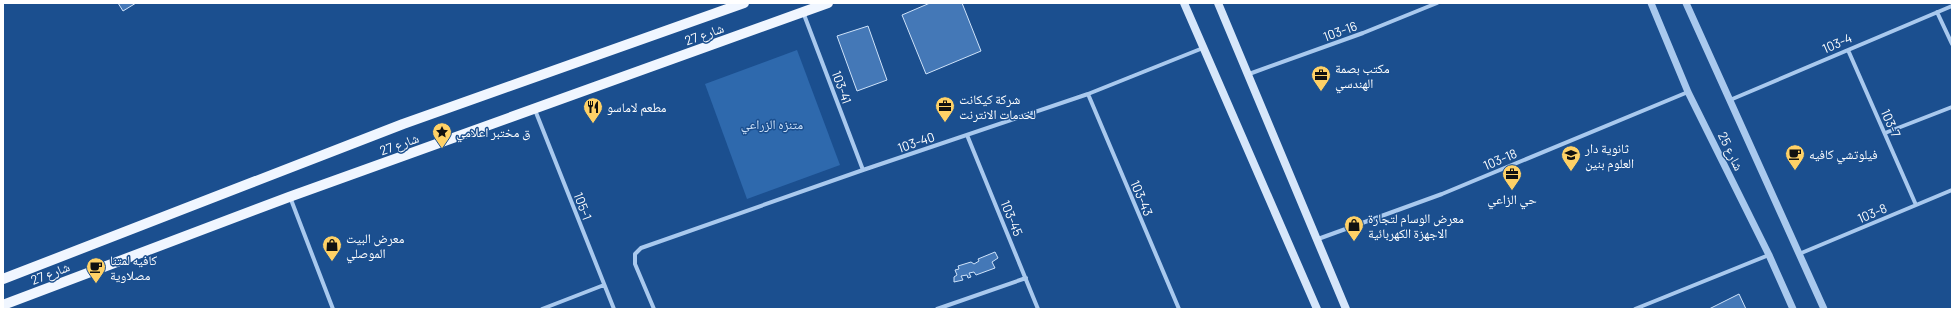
<svg xmlns="http://www.w3.org/2000/svg" width="1955" height="312" viewBox="0 0 1955 312" font-family="Barlow,'Noto Naskh Arabic',sans-serif">
<rect width="100%" height="100%" fill="#1b4f8f"/>
<path fill="#2e69ad" d="M 797,50 L 840,165 L 747,199 L 705,84 Z"/>
<path fill="#4478b7" stroke="#cfe3fa" d="M 118,3 L 136,3 L 123,11 Z
M 930,3 L 962,3 L 981,51 L 926,74 L 902,15 Z
M 868,26 L 887,80 L 857,91 L 837,36 Z
M 995,252 L 998,258 L 992,262 L 995,268 L 976,275 L 974,272 L 969,273 L 971,277 L 968,278 L 967,275 L 961,276 L 963,280 L 954,282 L 954,277 L 957,275 L 955,270 L 959,269 L 958,266 L 971,262 L 974,264 L 979,261 L 978,259 Z
M 1739,294 L 1746,309 L 1709,309 Z"/>
<g fill="none" stroke-linecap="round" stroke-linejoin="round">
<path stroke="#a9c9ee" stroke-width="4" d="M 803,12 L 863,170
M 1937,12 L 1952,44
M 1848,50 L 1916,205
M 1249,74 L 1363,33 L 1437,3
M 1088,94 L 1179,309
M 1730,100 L 1952,6
M 535,110 L 614,309
M 1885,133 L 1952,107
M 967,135 L 1038,309
M 290,197 L 333,309
M 1318,239 L 1442,194 L 1688,92
M 1799,254 L 1952,190
M 542,309 L 604,285
M 654,309 L 635,264 L 635,254 L 641,248 L 863,170 L 1088,94 L 1203,48
M 937,309 L 1026,278
M 1635,309 L 1769,255"/>
<path stroke="#a9c9ee" stroke-width="7" d="M 1651,3 L 1688,92 L 1769,255 L 1793,309
M 1686,3 L 1824,309"/>
<path stroke="#d6e6fa" stroke-width="8" d="M 1184,3 L 1317,309
M 1218,3 L 1346,309"/>
<path stroke="#f0f6ff" stroke-width="10" d="M 3,279 L 403,124 L 744,3
M 3,305 L 289,197 L 828,3"/>
</g>
<defs>
<symbol id="office-pin" viewBox="-11 -11 22 30"><path d="M0 17L-7.5 6A9.5 9.5 0 1 1 7.5 6Z" fill="#ffd166" stroke="#1b4f8f"/><path d="M-6-3h4V-5.5h4V-3h4V5H-6ZM-1-4.5V-3h2v-1.5ZM-6 0V1H6V0Z" fill="#111"/></symbol>
<symbol id="restaurant-pin" viewBox="-11 -11 22 30"><path d="M0 17L-7.5 6A9.5 9.5 0 1 1 7.5 6Z" fill="#ffd166" stroke="#1b4f8f"/><path d="M-5-6h1v4h1v-4h1v4h1v-4h1v5L-1.5 .5V6h-2V.5L-5-1ZM5-6V6H3V1.5H1.5Q1.5-4 5-6Z" fill="#111"/></symbol>
<symbol id="sight-pin" viewBox="-11 -11 22 30"><path d="M0 17L-7.5 6A9.5 9.5 0 1 1 7.5 6Z" fill="#ffd166" stroke="#1b4f8f"/><path d="M0-6L1.8-2.2L6-1.7L2.9 1.2L3.7 5.4L0 3.3L-3.7 5.4L-2.9 1.2L-6-1.7L-1.8-2.2Z" fill="#111"/></symbol>
<symbol id="cafe-pin" viewBox="-11 -11 22 30"><path d="M0 17L-7.5 6A9.5 9.5 0 1 1 7.5 6Z" fill="#ffd166" stroke="#1b4f8f"/><path d="M-5.5-4.5H6V0H3Q3 3.5 0 3.5H-2.5Q-5.5 3.5-5.5 0ZM3-3.2v2h1.7v-2ZM-6 4.5H4V6H-6Z" fill="#111"/></symbol>
<symbol id="school-pin" viewBox="-11 -11 22 30"><path d="M0 17L-7.5 6A9.5 9.5 0 1 1 7.5 6Z" fill="#ffd166" stroke="#1b4f8f"/><path d="M0-5L7-2L0 1L-7-2ZM-4 1L0 2.5L4 1V4Q0 6-4 4Z" fill="#111"/></symbol>
<symbol id="shop-pin" viewBox="-11 -11 22 30"><path d="M0 17L-7.5 6A9.5 9.5 0 1 1 7.5 6Z" fill="#ffd166" stroke="#1b4f8f"/><path d="M-5-2.5h2.3a2.7 3.5 0 0 1 5.4 0H5L5.5 6h-11ZM-1.5-2.5h3a1.5 2.3 0 0 0-3 0Z" fill="#111"/></symbol>
</defs>
<g fill-rule="evenodd">
<use href="#office-pin" x="1310" y="64" width="22" height="30"/>
<use href="#office-pin" x="934" y="95" width="22" height="30"/>
<use href="#restaurant-pin" x="582" y="96" width="22" height="30"/>
<use href="#sight-pin" x="431" y="121" width="22" height="30"/>
<use href="#cafe-pin" x="1784" y="143" width="22" height="30"/>
<use href="#school-pin" x="1560" y="144" width="22" height="30"/>
<use href="#office-pin" x="1501" y="163" width="22" height="30"/>
<use href="#shop-pin" x="1343" y="214" width="22" height="30"/>
<use href="#shop-pin" x="321" y="234" width="22" height="30"/>
<use href="#cafe-pin" x="85" y="256" width="22" height="30"/>
</g>
<g text-anchor="middle" dominant-baseline="central" stroke-width="3" stroke-linejoin="round" paint-order="stroke">
<g font-size="13" fill="#fff" stroke="#1b4f8f">
<text transform="translate(1340 31) rotate(-20)">103-16</text>
<text transform="translate(704 34) rotate(-20)">شارع 27</text>
<text transform="translate(1837 43) rotate(-23)">103-4</text>
<text transform="translate(842 87) rotate(70)">103-41</text>
<text transform="translate(1891 123) rotate(66)">103-7</text>
<text transform="translate(916 142) rotate(-19)">103-40</text>
<text transform="translate(399 144) rotate(-20)">شارع 27</text>
<text transform="translate(1731 151) rotate(64)">شارع 25</text>
<text transform="translate(1500 159) rotate(-23)">103-18</text>
<text transform="translate(1142 198) rotate(67)">103-43</text>
<text transform="translate(583 206) rotate(69)">105-1</text>
<text transform="translate(1872 213) rotate(-23)">103-8</text>
<text transform="translate(1012 218) rotate(68)">103-45</text>
<text transform="translate(50 273) rotate(-21)">شارع 27</text>
</g>
<g font-size="13" fill="#fff" stroke="#1b4f8f" text-anchor="start">
<text x="1335" y="68">مكتب بصمة<tspan x="1335" dy="15">الهندسي</tspan></text>
<text x="959" y="99">شركة كيكانت<tspan x="959" dy="15">لخدمات الانترنت</tspan></text>
<text x="607" y="107">مطعم لاماسو</text>
<text x="456" y="132">ق مختبر اعلامي</text>
<text x="1585" y="148">ثانوية دار<tspan x="1585" dy="15">العلوم بنين</tspan></text>
<text x="1809" y="154">فيلوتشي كافيه</text>
<text x="1512" y="199" text-anchor="middle">حي الزاعي</text>
<text x="1368" y="218">معرض الوسام لتجارة<tspan x="1368" dy="15">الاجهزة الكهربائية</tspan></text>
<text x="346" y="238">معرض البيت<tspan x="346" dy="15">الموصلي</tspan></text>
<text x="110" y="260">كافيه لمتنا<tspan x="110" dy="15">مصلاوية</tspan></text>
</g>
<g font-size="13" fill="#cfe3fa" stroke="#1b4f8f">
<text x="772" y="124">متنزه الزراعي</text>
</g>
</g>
<rect width="1955" height="312" fill="none" stroke="#ffffff" stroke-width="8"/>
</svg>
